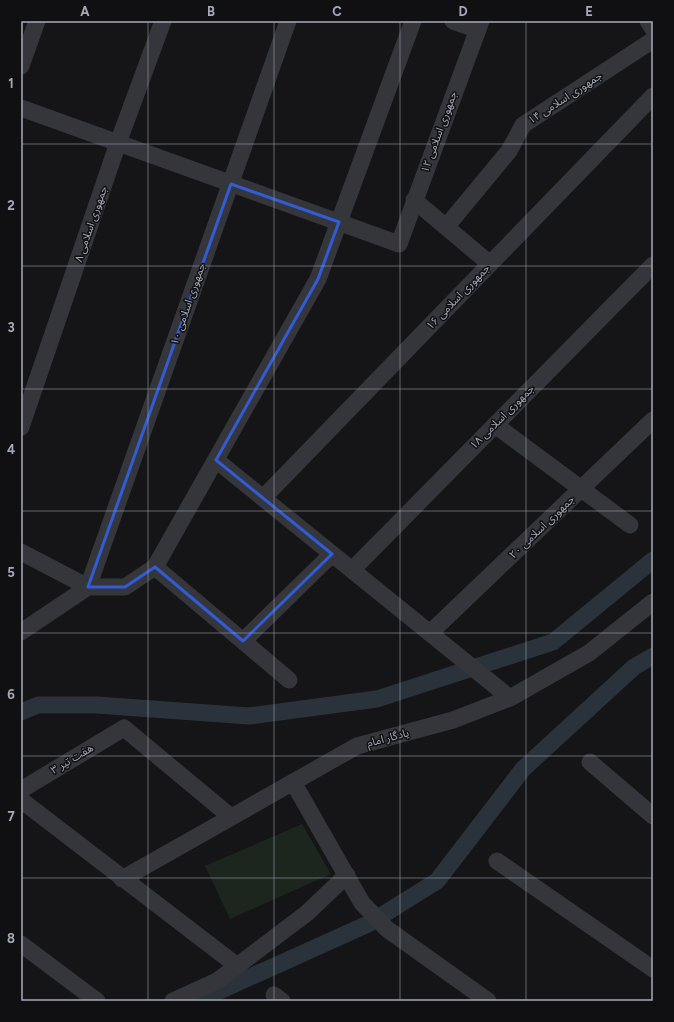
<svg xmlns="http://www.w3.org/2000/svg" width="674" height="1022" viewBox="0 0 674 1022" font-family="Figtree,'Noto Sans Arabic',sans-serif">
<rect width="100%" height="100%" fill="#151517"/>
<path fill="#1c251e" d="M 302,824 L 331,874 L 230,919 L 205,866 Z"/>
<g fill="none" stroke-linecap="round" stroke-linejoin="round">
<path stroke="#2a333b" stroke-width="17" d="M 21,712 L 38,705 L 97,705 L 249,716 L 377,699 L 553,642 L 653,560
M 197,1001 L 368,924 L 437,881 L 523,769 L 634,667 L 653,656"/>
<path stroke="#35363c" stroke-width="17" d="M 453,21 L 478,30
M 648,21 L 653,29
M 21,66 L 37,21
M 21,108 L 399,244 L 481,21
M 414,200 L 490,264
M 446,227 L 509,151 L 523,125 L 653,40
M 495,425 L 630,525
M 21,427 L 118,143 L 163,21
M 216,460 L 510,698
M 263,498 L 653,96
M 21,552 L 88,587 L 125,587 L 155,567 L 318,279 L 413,21
M 155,567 L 289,680
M 352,570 L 653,265
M 88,587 L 288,21
M 21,632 L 88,587
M 430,633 L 653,420
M 243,641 L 332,554
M 590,762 L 653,816
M 293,782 L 362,903 L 387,929 L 488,1001
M 21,790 L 124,728 L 231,817
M 21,800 L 236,965
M 497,861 L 653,969
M 122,879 L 357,746 L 453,720 L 510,698 L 589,653 L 653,602
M 21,944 L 97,1001
M 274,995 L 282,1001
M 173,1001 L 217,981 L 307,913 L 347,875"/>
</g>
<path fill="none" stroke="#325cd3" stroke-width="3" stroke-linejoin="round" d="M 231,184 L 339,222 L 318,279 L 216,460 L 332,554 L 243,641 L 155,567 L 125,587 L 88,587 Z"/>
<path fill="none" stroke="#a6aab8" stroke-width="1" stroke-opacity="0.55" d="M 148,21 L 148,1001M 274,21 L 274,1001M 400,21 L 400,1001M 526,21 L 526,1001M 21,144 L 653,144M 21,266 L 653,266M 21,389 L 653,389M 21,511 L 653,511M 21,633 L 653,633M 21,756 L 653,756M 21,878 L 653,878"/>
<g text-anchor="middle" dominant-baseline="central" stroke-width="3" stroke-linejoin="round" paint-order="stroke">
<g font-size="11" fill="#a6aab8" stroke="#101012">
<text transform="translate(565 98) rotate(-33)">جمهوری اسلامی ۱۴</text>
<text transform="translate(439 132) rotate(-70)">جمهوری اسلامی ۱۲</text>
<text transform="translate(91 224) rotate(-71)">جمهوری اسلامی ۸</text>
<text transform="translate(458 297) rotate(-46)">جمهوری اسلامی ۱۶</text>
<text transform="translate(188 304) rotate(-71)">جمهوری اسلامی ۱۰</text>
<text transform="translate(502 417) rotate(-45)">جمهوری اسلامی ۱۸</text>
<text transform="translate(542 527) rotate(-44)">جمهوری اسلامی ۲۰</text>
<text transform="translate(388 738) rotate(-15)">یادگار امام</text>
<text transform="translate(72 759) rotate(-31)">هفت تیر ۳</text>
</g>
</g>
<rect width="674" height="1022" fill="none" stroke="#101012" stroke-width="44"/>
<rect x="22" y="22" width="630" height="978" fill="none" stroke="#a6aab8" stroke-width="1.5"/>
<g font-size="13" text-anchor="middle" font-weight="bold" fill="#a6aab8">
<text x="85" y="16">A</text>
<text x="211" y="16">B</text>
<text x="337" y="16">C</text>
<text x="463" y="16">D</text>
<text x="589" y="16">E</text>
<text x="11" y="88">1</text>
<text x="11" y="210">2</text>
<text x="11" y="332">3</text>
<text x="11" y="454">4</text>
<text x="11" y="577">5</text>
<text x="11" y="699">6</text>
<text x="11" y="821">7</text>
<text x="11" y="943">8</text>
</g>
</svg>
